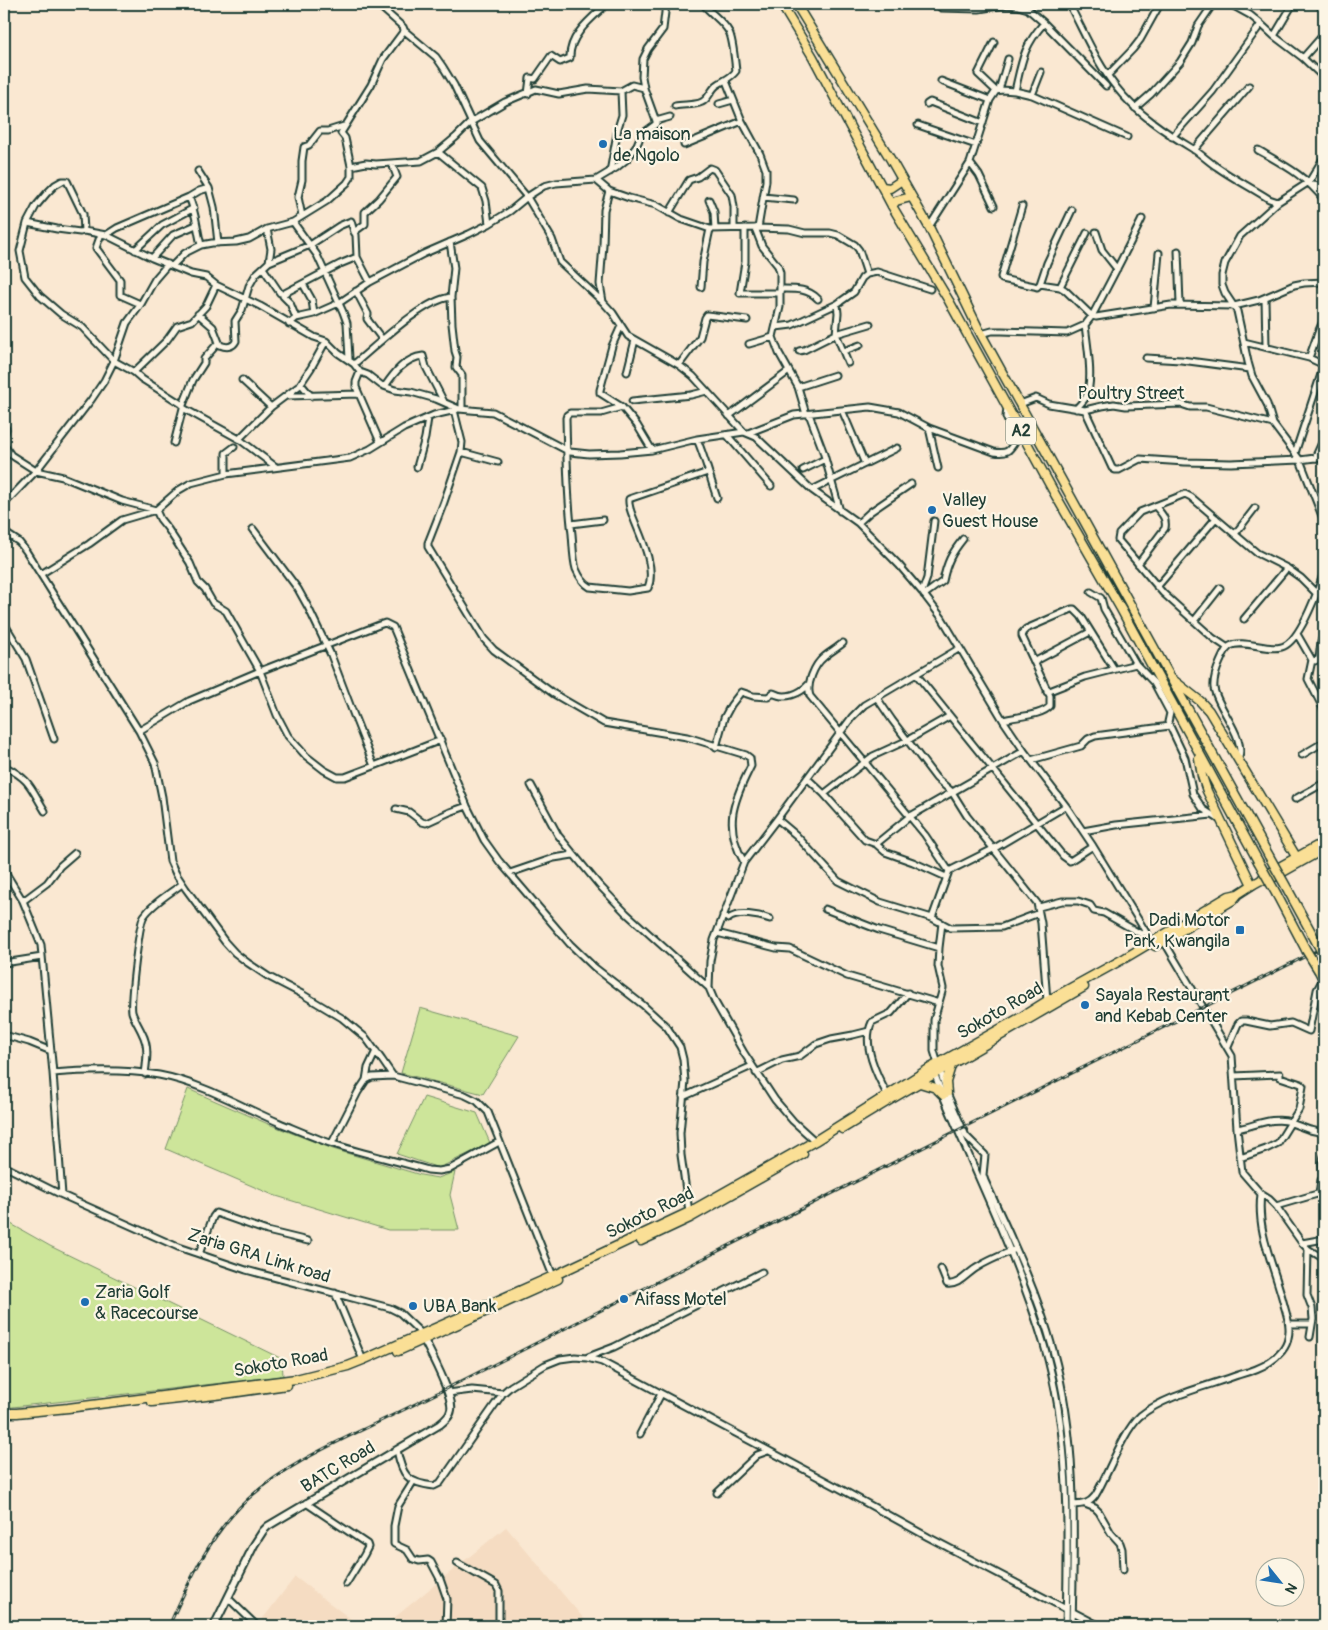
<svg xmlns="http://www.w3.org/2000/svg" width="1328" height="1630" viewBox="0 0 1328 1630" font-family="Pangolin,sans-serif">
<rect width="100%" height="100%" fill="#fae8d2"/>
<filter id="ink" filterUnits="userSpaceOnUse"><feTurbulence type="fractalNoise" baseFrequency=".02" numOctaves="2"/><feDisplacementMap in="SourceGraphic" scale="10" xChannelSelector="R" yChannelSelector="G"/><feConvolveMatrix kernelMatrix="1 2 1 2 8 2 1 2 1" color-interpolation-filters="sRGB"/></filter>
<g filter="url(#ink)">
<path fill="#f5dcc2" d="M 506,1527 L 590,1626 L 257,1626 L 295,1577 L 352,1620 L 384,1626 Z"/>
<path fill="#cde59a" stroke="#769167" d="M 420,1008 L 519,1036 L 483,1094 L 401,1073 Z
M 188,1089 L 266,1123 L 333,1149 L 421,1175 L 438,1178 L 455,1172 L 450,1195 L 459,1230 L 388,1230 L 273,1195 L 166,1149 Z
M 424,1097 L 477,1113 L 490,1143 L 439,1168 L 397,1154 Z
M 4,1220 L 50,1246 L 282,1359 L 283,1376 L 4,1408 Z"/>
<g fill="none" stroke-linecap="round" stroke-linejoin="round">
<defs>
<path id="minor" d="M 377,4 L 403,27 L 405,32
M 1034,4 L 1047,4
M 1069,4 C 1084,32 1096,62 1116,87 C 1136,113 1165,132 1193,149 C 1201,154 1209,162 1217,167 C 1234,179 1252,188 1269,199 L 1278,202
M 1230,4 L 1250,15 L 1261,24 L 1274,36 L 1303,58 L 1324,78
M 1317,4 L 1324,9
M 1044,23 L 1106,86
M 1274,36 L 1293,4
M 994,42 L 978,74 L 996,91
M 1303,58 L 1324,34
M 1108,75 L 1133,49 L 1140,40 L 1160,4
M 726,81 L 742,121 L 760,154 L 766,170 L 766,181 L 758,228
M 941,81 L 990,100
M 999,90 L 1008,59
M 1015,91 L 1032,95 L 1127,137
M 528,94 L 530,78 L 535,79 L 551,56 L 560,62 L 570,58 C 569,35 592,18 607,4
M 1032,95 L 1041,72
M 719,104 L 733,100
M 927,104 L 930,102 L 983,123
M 675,106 C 683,104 694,106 702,102 C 709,99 711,89 717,85 C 724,80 731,78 736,71 C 735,63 733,39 729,32 C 724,22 711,14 703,4
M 1135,108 L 1151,94 L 1180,62 L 1192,43 L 1198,26 L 1213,4
M 656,121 L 644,88 L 642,77 L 643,59 L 648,49 L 663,29 L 666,4
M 918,125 L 976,145
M 1172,137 L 1213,91 L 1261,24
M 684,145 L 742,121
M 1194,150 L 1249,86
M 1258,150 C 1284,165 1306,176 1324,200
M 438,152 L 482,188 L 486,201 L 489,224
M 1324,157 L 1309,182 L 1278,202 L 1240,236 L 1225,263 L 1222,275 L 1222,285 L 1225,293 L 1237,311 L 1248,362 L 1252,376 L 1267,404 L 1273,424 L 1300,460 L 1324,521
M 970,163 L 979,175 L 994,206
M 351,166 L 366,163 L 376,164 L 421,161 L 438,152 L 456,137 L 471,122 L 505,102 L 536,89 L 559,94 L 588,89 L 621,91 L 632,85 L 644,88
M 198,171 L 209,188 L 214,207 L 218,243
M 610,172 L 618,128 L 622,115 L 621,91
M 596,180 L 609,191 L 629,198 L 656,205 L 681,219 L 710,229 L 755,228 L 789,229 L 805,233 L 830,233 L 838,235 L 855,245 L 859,250 L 867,274
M 1313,185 L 1324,187
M 189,197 C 196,212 197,229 201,245
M 763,197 L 794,200
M 709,200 L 714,212 L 715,229
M 1022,206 L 1001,277 L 1002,279 L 1034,286 L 1037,287 L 1040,284 L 1060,287 L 1065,290 L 1092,316 C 1109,284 1126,252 1142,219
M 669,213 L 689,180 L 698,177 L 710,168 L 715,170 L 732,195 L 734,207 L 734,227
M 302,216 L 298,197 L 302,180 L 302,161 L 304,147 L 309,145 L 320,131 L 328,131 L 344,126
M 293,222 L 317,255 L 343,312 L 347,323 L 349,359
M 27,223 L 57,229 L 80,232 L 84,231 L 106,235 L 152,258 L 191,274 L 206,277 L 216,285 L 260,306 L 314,337 L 326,341 L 338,353 L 354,364 L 360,372 L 368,375 L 381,385 L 395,390 L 411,392 L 436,399 L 459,409 L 493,412 L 570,452 L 589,454 L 620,453 L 652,450 L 697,439 L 744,432
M 929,227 L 970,163 L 990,100 L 996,91 L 1002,90 L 1015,91 C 1022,61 1023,47 1044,23 L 1028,9 L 1018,6 L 1004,5 L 979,9 L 941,8
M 745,228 L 745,262 L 740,293 L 780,293
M 755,228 L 762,246 L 778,266 L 780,273 L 780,307 L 773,337 L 779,353 L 798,387 L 806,414
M 267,229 L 271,249 L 269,262
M 84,231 L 83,214 L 67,181 L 62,181 L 55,185 L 47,193 L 36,206 L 27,223 L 20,251 L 25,277 L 40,296 L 61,314 L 82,327 L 114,361 L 134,372 L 142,379 L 183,405 L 183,408 L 239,439 L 276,467
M 1096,232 L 1102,250 L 1117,269
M 101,234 L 96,248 L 120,280 L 120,295 L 138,303 L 139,306
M 106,235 L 117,228 L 189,197 L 199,191 L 209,188
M 450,242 L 454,268 L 451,297 L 452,324 L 455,351 L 457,357 L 456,367 L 462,375 L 462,409
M 135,250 L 162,225 L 194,208
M 1178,251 L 1180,304
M 152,258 L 173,235 L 196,225
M 172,266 L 185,253 L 201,245 L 212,243 L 236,242 L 249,239 L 267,229 L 293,222 L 327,201 L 347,183 L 351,177 L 351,166 L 345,138 L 341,133 L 371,85 L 383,59 L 403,32 L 406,32 L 436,57 L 443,67 L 454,85 L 480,141 L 527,197 L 552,239 L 560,262 L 603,302 L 613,313 L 628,336 L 679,365 L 693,376 L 744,432 L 756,437 L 812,490 L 858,523 L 899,565 L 922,592 L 942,618 L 1003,720 L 1024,751 L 1066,806 L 1093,846 L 1152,942
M 263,268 L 280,293 L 283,294 L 283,296 L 290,303 L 296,318
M 370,282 L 357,257 L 356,235 L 354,232 L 365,224 L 365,212 L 379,199 L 397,177 L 392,164
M 303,284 L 312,300 L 314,314
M 1040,284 L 1047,263 L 1072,210
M 701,287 L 703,262 L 710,229
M 1060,287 L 1087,233
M 780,289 C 794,289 808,288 818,299
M 356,291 L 368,314 L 367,319 L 382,339 L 381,341
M 283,294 L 340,264 L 357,257
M 1265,299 L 1266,346
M 603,302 L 600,284 L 603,245 L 604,210 L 609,191
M 1154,308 L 1159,253
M 198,314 L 213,327 L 220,345 C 227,348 233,347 236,341 L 235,321 L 242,310 L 249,286 L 256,274 L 269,262 L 310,245 L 339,226 L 351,221 L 354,232
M 289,324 L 296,318 L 314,314 L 339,303 L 370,282 L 423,254 L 469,234 L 489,224 L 510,211 L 527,197 L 544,186 L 556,183 L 596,180 L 616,168 L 627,159 L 636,147 L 641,135 L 656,124 L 656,121 L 670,117
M 621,326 L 612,346 L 600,390 L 600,393 L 622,407 L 637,425 L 652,450
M 776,327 L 792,325 L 837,304 L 854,292 L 862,278 L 867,274 L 877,272 L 930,289
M 981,334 L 992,331 L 1002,331 L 1067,333 L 1085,325 L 1092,316 L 1096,317 L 1171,305 L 1234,306 L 1259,300 L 1294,285 L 1304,283 L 1324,282
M 1244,342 L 1309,358 L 1324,365
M 749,344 L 773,337
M 799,351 L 804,350 L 836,334 L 838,313 L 837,304
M 844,351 L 860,345
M 1146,358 L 1181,360 L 1250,369
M 1309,358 L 1319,330 L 1324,319
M 848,363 L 836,334 L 870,324
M 354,364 C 377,345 423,300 451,297
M 679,365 L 700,337 L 705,318 L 707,315 L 747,320
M 134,372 L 167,340 L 177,326 L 192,321 L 206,306 L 216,285
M 360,372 L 356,382 L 356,387 L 380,442
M 627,372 L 635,340
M 242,380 L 271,407
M 301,384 L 311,396
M 385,386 C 394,373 405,358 423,356 L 426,367 L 444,402
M 798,387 L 835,375
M 288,396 L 358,394
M 632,401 L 691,395 L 707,391
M 1020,404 L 1036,398 L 1049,404 L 1085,410 L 1102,406 L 1114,404 L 1126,406 L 1181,404 L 1190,407 L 1206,407 L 1273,424
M 183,405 L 193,380 L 204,363 L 204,359 L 219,342
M 622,407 L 601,413 L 570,413 L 567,415 L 566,418 C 567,457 567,495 572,534 C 573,545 573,559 576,569 C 579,576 583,583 590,587 L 628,591 L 648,588 C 656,569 642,539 635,522 C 632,514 628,507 629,499 L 708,472
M 1076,409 C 1079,405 1084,401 1086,397 C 1094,382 1087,343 1085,325
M 454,410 L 462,442 L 461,452 L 444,502 L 428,543 L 428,547 L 484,639 L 494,650 L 554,694 L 604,723 L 687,737 L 746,755 L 750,758 L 751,766 L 749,770 C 732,804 724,827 744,862
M 842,410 L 865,464
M 1085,410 L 1112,468 L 1115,470 L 1119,470 L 1140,459 L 1185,462 L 1231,463 L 1300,460 L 1315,458 L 1324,459
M 809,414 L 823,451 L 840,511
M 729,416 L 789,371
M 4,425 L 6,429 L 4,437
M 929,428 L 938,468
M 748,433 L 794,415 L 870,407 L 899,412 L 929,428 L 994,452 C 1008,454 1009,451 1016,440 L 1006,417 L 1007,408
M 727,435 L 771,486
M 239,439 L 271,407 L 299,386 L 311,368 L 326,341
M 697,439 C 705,458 710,478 717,498
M 174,443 L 183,408
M 4,445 L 11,455 L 36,471 L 63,477 L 122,501 L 156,510 L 160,519 L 168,529 L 190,563 L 198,582 L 205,589 L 213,603 L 226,611 L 260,671 L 277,715 L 288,736 L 306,756 L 324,770 L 337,777 L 345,777 L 374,766
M 461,452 L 498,462
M 1295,453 L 1324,365
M 1315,458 L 1324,438
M 417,467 L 425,438 L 428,418
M 803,470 L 825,459
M 226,474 L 226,453 L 234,447
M 812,490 L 897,448
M 4,504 L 36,471 L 91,400 L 104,381 L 114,361 L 127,323 L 141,304 L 155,279 L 168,264
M 858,523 L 870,512 L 911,484
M 571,524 L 603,520
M 253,529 L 298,589 L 308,607 L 331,655 L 353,713 L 374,766 L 441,740
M 4,532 L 19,542 L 26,551 L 139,731 L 155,763 L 162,797 L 170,861 L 176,874 L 186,889 L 225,942 L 235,953 L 248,963 L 269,977 L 302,994 L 342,1018 L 366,1038 L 382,1060 L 393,1076
M 1235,534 L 1255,508
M 1138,564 L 1165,528 C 1167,518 1161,513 1155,506
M 41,574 L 89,544 L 122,520 L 156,510 L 179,490 L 191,483 L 226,474 L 350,458 L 370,449 L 404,428 L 434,415 L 456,410
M 1157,587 L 1216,518
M 922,592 L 927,578 L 934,521
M 1091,592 L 1101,598 L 1104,609 L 1136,664 L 1154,683 L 1170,713 L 1168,722 L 1185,758 L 1193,794 L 1203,809 L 1220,820
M 924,595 L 943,581 C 947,562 951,554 963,539
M 1244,619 L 1287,568
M 1194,621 L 1220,588
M 4,623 L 26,659 L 54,739
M 1297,634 L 1312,660 L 1308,679 L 1324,710
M 843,643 C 837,648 830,652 824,657 C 814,665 806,685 810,696 L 925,835 L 949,871
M 1228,648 L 1213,638 L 1163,593 L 1118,540 L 1119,534 L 1140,512 L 1185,494 L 1191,497 L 1257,553 L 1287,568 L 1301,578 L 1316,593
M 1312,660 L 1315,661 L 1319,659 L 1321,641 L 1324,635
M 1034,662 L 1090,632
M 916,674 L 1063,856 L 1070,861 L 1093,846
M 1047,692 L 1085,677 L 1136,664
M 877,698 L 892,720 L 936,778 L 952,792 L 967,816 L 1037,903 L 1041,923 L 1047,1001
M 1003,720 C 1016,716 1042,716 1050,706 L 1050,696 L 1022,636 L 1022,633 L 1026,629 L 1072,609 L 1074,609 L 1081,616 L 1114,669
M 139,731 L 189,701 L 260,671 L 379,625 L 385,623 L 393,627 L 467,806 L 484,840 L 499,861 L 570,944 L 594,967 L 643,1005 L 667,1027 L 680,1047 L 683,1059 L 685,1081 L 680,1133 L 681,1155 L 689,1212
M 716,747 L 724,718 L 731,705 L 741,692 L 753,696 L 768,697 L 773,693 C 785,700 800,694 809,684
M 1302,755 L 1324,742
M 1031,760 L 1081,746 L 1088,739 L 1095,736 L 1170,726
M 1238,760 C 1248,739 1217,708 1214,688 C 1213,679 1216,671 1220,662 C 1222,658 1225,649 1230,646 C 1243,638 1273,654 1286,645 C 1302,635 1319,589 1324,571
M 4,766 C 31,780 30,787 45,811
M 807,778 L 824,794 L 865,840 L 876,844 L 885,852 L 913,862 L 946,877
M 531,785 L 558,835 L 599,885 L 626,913 L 709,988
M 824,794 L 873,756 L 908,740 L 950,716
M 1295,799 L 1324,783
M 396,809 L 409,812 L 422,822 L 426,823 L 450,812 L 467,806
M 777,819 L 796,835 L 838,881 L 880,902 L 932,918 L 951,928 L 1002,927 L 1039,913
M 1083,831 L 1116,825 L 1212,815
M 876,844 L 909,817 L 1024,751
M 4,870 L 23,901 L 41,945 L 53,1073 L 62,1195
M 510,873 L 554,858 L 573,855
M 23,901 L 47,883 L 60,866 L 75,853
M 1039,907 L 1062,901 L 1078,901 L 1090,905 L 1094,911 L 1104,913 L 1141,934 L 1146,932
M 825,909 L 879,930 L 939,948
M 723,915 L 728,919 C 738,911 759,915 770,919
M 932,918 L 949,871 L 993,849 L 1066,806
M 942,923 L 939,948 L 938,966 L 943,988 L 934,1020 L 934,1051 L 947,1093 L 966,1136 L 985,1155 L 983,1175 L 985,1181 C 1011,1237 1037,1291 1053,1350 C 1078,1440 1074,1534 1072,1626
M 717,933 L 776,948 L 790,949 L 847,976 L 939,1003
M 1162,938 L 1232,1056 L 1237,1129 L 1242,1172 L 1261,1194 L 1269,1199 L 1276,1206 L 1302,1243 L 1308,1249 L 1324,1259
M 4,963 L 42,957
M 4,1035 L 29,1042 L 51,1051
M 1228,1047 L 1238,1024 L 1241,1021 L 1246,1021 L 1270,1026 L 1291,1023 L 1309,1031 L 1317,990 L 1323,979
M 934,1072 C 941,1093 951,1114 960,1135 C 990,1204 1022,1272 1044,1345 C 1071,1436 1068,1532 1066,1626
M 53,1073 C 89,1070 124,1069 159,1075 C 202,1083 240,1106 280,1123 C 297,1130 315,1138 333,1144 C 364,1154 397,1161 428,1170 L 439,1171 L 450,1169 L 499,1142
M 756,1073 L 782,1060 L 800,1056 L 816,1044 L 831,1039 L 853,1035 L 869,1031
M 145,1074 C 147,1059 149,1046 142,1033 C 139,1026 134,1019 132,1012 C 130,1001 139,923 144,916 C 153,903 169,894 182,884
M 1234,1076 L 1280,1074 L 1280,1077 L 1301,1084 L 1303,1086 L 1299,1109 L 1281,1138 L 1278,1143 L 1266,1149 L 1240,1158
M 366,1080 L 368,1068 L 376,1051
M 888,1096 C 877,1076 861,1044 872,1022 L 891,1013 L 908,993
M 683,1097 L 752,1066
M 1291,1123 L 1310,1130 L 1324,1133
M 1237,1129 C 1255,1126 1273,1116 1291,1122
M 815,1141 L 793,1121 L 775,1100 L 744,1053 L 715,1002 L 709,988 L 710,961 L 714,940 L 744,862 L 777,819 L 852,717 L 864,705 L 960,648
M 332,1143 L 358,1092 L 366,1080 L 372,1077 L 393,1076 L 465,1095 L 477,1101 L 488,1112 L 553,1276
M 4,1166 L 62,1195 L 178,1247 L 246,1270 L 390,1308 L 400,1313 L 422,1334
M 1319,1194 L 1321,1180 L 1323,1178 L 1322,1164 L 1324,1156
M 1276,1206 L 1324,1192
M 1302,1243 L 1324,1239
M 1308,1249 L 1307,1295 L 1312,1308 L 1313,1319 L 1310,1337
M 199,1254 L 213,1217 L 216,1213 L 267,1231 L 308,1241
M 941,1269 L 947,1284 C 959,1286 968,1272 978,1267 C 989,1260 1002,1255 1014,1250
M 335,1293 L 363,1360
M 1289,1324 L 1311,1324
M 588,1357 L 614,1347 L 762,1272
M 448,1393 L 472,1390 L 503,1393
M 640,1434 L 661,1394
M 397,1450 C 402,1475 407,1483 434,1486 L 440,1483 L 503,1393 L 511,1386 L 545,1365 L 560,1359 L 575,1357 L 587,1358 L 602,1362 L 839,1488 L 928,1537 L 1066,1609
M 413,1482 L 398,1506 L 394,1526 L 394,1544 L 407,1550 L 413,1559 L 419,1561 L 428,1560 L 431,1562 L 440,1579 L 447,1599 L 446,1626
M 717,1493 L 757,1455 L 768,1451
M 306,1503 L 367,1544 L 368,1547 L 364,1555 L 346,1584
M 1085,1504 L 1095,1508 L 1099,1512 L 1111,1533 L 1120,1543 L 1122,1549 L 1123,1570
M 1074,1505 C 1083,1504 1089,1504 1095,1496 C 1108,1475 1123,1431 1140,1416 C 1164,1396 1208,1386 1238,1375 C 1249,1372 1261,1368 1270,1362 C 1278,1357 1287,1347 1288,1338 C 1291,1327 1287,1316 1284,1305 C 1275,1268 1256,1232 1261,1194
M 457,1563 L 496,1585 L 499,1591 L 499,1626
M 228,1598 L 257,1626
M 1073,1612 L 1100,1626"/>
<path id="tertiary" d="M 214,1626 L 254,1545 L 263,1531 L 268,1526 L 439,1425 C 444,1421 450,1417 451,1410 C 454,1397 431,1354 424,1340"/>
<path id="primary" d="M 1155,946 L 1233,900 L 1238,894
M 920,1083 L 936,1088 L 943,1095
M 947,1093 L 946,1082 L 951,1066
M 842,1129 L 893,1098 L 1084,987
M 641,1241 L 690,1218 L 803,1154
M 398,1351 L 558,1279
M 152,1402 L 224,1394 L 287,1385
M 4,1413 L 17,1413 L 68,1408 L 296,1379 L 348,1366 L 363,1360 L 553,1276 L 689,1212 L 815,1141 L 932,1067 L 1023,1016 L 1047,1001 L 1125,958 L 1229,896 L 1238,894 L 1252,885"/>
<path id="trunk" d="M 781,4 L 813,57 L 892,206 L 949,301 L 1056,496 L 1121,609 L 1258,861
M 796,4 L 891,160 L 929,227 L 981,334 L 1269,856
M 882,187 L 890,188 L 902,180
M 892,206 L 896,201 L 911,197
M 1172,679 L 1200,701 L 1209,711 L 1297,858
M 1199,758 L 1202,776 L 1207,791 L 1252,885 L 1261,880 L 1265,875 L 1324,842
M 1263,880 L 1267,881 L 1324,849
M 1288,890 L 1317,943
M 1277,895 L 1306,950
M 1319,971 L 1324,981"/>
</defs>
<use href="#minor" stroke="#1f3d34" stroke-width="9"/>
<use href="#tertiary" stroke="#1f3d34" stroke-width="10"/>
<use href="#primary" stroke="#1f3d34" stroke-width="11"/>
<use href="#trunk" stroke="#1f3d34" stroke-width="11"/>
<use href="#minor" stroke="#fcf5e5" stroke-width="5"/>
<use href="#tertiary" stroke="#fcf5e5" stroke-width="6"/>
<use href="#primary" stroke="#fadf96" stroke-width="8"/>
<use href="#trunk" stroke="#fadf96" stroke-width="8"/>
<defs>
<path id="rail" d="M 169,1626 C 189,1581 210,1534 248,1499 C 290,1461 344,1439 395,1414 C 450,1387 505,1359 560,1331 C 814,1202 1069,1074 1324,947"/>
</defs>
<use href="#rail" stroke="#1f3d34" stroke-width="3"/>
<use href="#rail" stroke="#fcf5e5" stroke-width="1" stroke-dasharray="4" stroke-linecap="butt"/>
<defs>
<path id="trunk-bridge" d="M 1269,856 L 1288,890
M 1258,861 L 1277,895
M 1317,943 L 1324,956
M 1306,950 L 1319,971"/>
</defs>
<use href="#trunk-bridge" stroke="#1f3d34" stroke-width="11" stroke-linecap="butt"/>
<use href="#trunk-bridge" stroke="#fadf96" stroke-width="8"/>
</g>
</g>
<g fill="#1f6fb2" stroke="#fcf5e5" stroke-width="2">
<circle cx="603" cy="144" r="5"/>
<circle cx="932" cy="510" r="5"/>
<rect x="1235" y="925" width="10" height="10" rx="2.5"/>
<circle cx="1085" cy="1005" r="5"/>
<circle cx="624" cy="1299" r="5"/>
<circle cx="85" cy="1302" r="5"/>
<circle cx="413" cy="1306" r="5"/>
</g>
<g text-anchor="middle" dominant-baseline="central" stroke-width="4.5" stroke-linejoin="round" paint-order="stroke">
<rect fill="#fcf5e5" stroke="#617469" stroke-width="1" x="1006" y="417.5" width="30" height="27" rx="4"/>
<g font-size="16" font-weight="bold" fill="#1f3d34">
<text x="1021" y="431">A2</text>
</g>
<g font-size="18" fill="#1f3d34" stroke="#fcf5e5" text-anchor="start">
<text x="613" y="134">La maison<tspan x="613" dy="21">de Ngolo</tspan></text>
<text x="942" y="500">Valley<tspan x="942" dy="21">Guest House</tspan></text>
<text x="1230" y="920" text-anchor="end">Dadi Motor<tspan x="1230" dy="21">Park, Kwangila</tspan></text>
<text x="1095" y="995">Sayala Restaurant<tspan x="1095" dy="21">and Kebab Center</tspan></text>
<text x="95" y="1292">Zaria Golf<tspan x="95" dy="21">&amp; Racecourse</tspan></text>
<text x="634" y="1299">Aifass Motel</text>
<text x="423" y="1306">UBA Bank</text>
</g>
<g font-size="18" fill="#1f3d34" stroke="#fcf5e5">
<text x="1131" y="393">Poultry Street</text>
<text transform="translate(1000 1011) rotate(-30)">Sokoto Road</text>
<text transform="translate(650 1213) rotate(-26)">Sokoto Road</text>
<text transform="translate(259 1256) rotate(17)">Zaria GRA Link road</text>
<text transform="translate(281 1363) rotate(-10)">Sokoto Road</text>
<text transform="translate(338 1467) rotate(-31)">BATC Road</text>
</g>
</g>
<rect width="1328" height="1630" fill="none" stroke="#fcf5e5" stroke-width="20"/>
<rect x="10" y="10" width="1308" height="1610" fill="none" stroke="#1f3d34" stroke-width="2" filter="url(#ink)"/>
<g transform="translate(1280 1582) rotate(120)"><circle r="24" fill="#fcf5e5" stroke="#a4ab9e"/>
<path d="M0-4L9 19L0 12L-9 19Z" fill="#1f6fb2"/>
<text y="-8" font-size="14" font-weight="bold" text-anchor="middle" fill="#1f3d34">N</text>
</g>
</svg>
